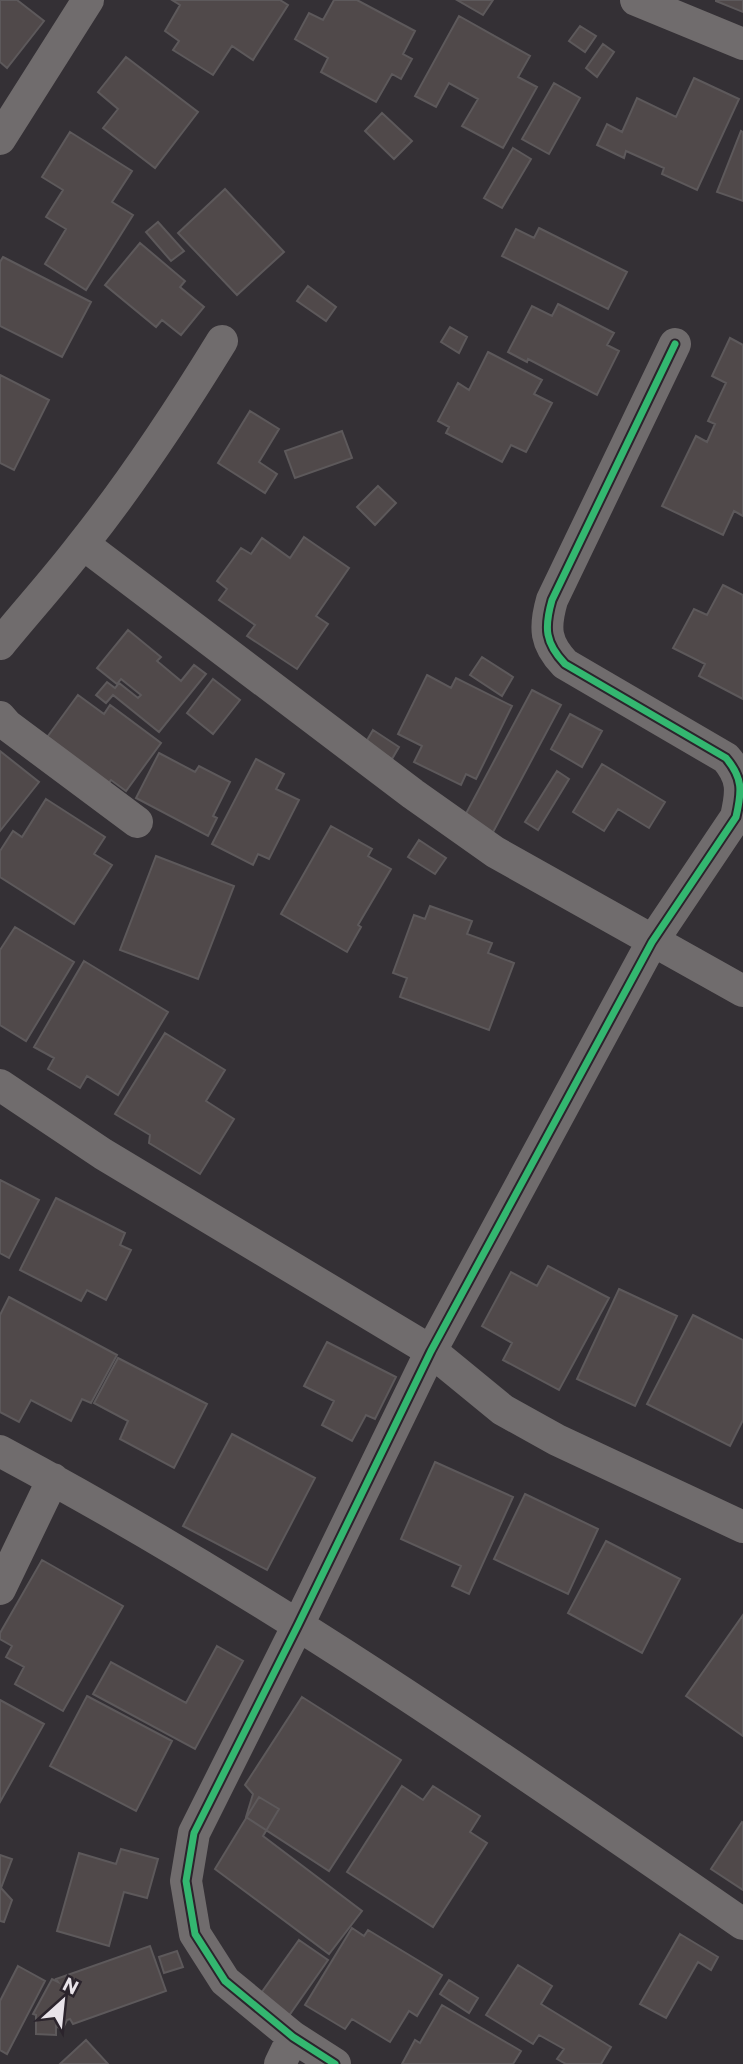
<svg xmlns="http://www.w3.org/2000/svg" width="743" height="2064" viewBox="0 0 743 2064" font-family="Commissioner,sans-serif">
<rect width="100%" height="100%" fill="#343035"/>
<path fill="#50494a" stroke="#5d595b" stroke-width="2" d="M 0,0 L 17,0 L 44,21 L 7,68 L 0,62 Z
M 172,0 L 280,0 L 288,5 L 253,60 L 232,46 L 213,75 L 173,50 L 179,41 L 165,31 L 180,5 Z
M 334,0 L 357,0 L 415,31 L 403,54 L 412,59 L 401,79 L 392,74 L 376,102 L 321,72 L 328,58 L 295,39 L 309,13 L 323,20 Z
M 457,0 L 493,0 L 483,15 Z
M 743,0 L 743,12 L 716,1 L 716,0 Z
M 459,16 L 530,56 L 518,77 L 537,87 L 503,148 L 462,126 L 478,99 L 449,83 L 436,107 L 415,96 Z
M 580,26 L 596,36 L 585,52 L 569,41 Z
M 603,44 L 614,52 L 597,77 L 586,68 Z
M 126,57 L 198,112 L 155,168 L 103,128 L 118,109 L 98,92 Z
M 694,78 L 739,99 L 697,190 L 662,174 L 664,168 L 626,151 L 624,158 L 597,145 L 607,124 L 622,132 L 637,98 L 676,117 Z
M 554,83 L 580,98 L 549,154 L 522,139 Z
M 382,113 L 412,141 L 394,159 L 365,131 Z
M 741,131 L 743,132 L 743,201 L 717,192 Z
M 70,132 L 132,171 L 112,202 L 133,215 L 86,290 L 45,264 L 66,229 L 46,217 L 63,190 L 42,177 Z
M 513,148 L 531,159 L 502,208 L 484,198 Z
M 225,189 L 284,252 L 237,295 L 178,233 Z
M 158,222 L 184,251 L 171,261 L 146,232 Z
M 539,228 L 627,272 L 608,309 L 502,256 L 516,229 L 534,238 Z
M 140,243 L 185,281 L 180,287 L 204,307 L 181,335 L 162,320 L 156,327 L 105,285 Z
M 3,257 L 91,302 L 62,357 L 0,326 L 0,262 Z
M 308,286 L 336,307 L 326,321 L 297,301 Z
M 558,304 L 614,333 L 607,345 L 619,351 L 597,395 L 528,359 L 527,362 L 508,352 L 532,306 L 552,316 Z
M 450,327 L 467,337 L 459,353 L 441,342 Z
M 730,338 L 743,345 L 743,516 L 734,511 L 723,535 L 662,506 L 696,436 L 707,442 L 715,424 L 708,421 L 726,383 L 712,376 Z
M 488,352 L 542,380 L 534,394 L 552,403 L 526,452 L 511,445 L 502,462 L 446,433 L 449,427 L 438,421 L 458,383 L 469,390 Z
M 0,375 L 49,400 L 14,470 L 0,463 Z
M 250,411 L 279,429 L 259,462 L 277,474 L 265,493 L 218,463 Z
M 342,431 L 352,458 L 295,478 L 285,451 Z
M 378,486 L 396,503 L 375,525 L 357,507 Z
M 304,537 L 349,568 L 316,616 L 328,624 L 297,669 L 247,636 L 255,625 L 219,600 L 227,589 L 217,581 L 241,548 L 251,554 L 262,538 L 290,558 Z
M 723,585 L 743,595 L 743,699 L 699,676 L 705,664 L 673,648 L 694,609 L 707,615 Z
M 128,630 L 161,657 L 157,661 L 181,681 L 194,665 L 206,674 L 159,732 L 113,695 L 106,703 L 96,695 L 107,682 L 115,688 L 119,683 L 138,698 L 141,695 L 121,679 L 117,684 L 97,668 Z
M 482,657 L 513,677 L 502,696 L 470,675 Z
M 427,675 L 451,688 L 456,678 L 512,706 L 476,779 L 466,774 L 461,785 L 414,762 L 422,746 L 398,734 Z
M 213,679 L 240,700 L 213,734 L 187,713 Z
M 532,690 L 561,705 L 491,836 L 462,821 Z
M 78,695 L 104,714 L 110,705 L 161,743 L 126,791 L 111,780 L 106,786 L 45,740 Z
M 570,714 L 602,731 L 582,767 L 551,749 Z
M 373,730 L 399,747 L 392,759 L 366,742 Z
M 0,751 L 39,782 L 0,831 Z
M 159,753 L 195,772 L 199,766 L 230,782 L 213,816 L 217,818 L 208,836 L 136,798 Z
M 256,759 L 284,774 L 276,789 L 299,800 L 269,859 L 258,854 L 253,865 L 212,844 Z
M 602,764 L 665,802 L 649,828 L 618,809 L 604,831 L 573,812 Z
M 557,771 L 569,779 L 538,830 L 525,822 Z
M 46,799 L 105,837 L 94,854 L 112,865 L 74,924 L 0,877 L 0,851 L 13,831 L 22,837 Z
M 331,826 L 372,849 L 368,856 L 391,869 L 358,925 L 361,927 L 347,952 L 281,914 Z
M 419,840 L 446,858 L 435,874 L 408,857 Z
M 156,856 L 234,886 L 198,979 L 120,950 Z
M 430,906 L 472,921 L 467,934 L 492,943 L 488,953 L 514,963 L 489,1030 L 400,997 L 407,978 L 393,973 L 414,915 L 425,919 Z
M 15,927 L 74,962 L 26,1041 L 0,1025 L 0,950 Z
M 84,961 L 168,1012 L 118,1095 L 87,1076 L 80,1088 L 48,1069 L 54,1058 L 34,1047 Z
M 165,1033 L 225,1070 L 206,1101 L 234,1119 L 200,1174 L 149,1143 L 150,1135 L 115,1114 Z
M 0,1180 L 39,1200 L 9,1258 L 0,1253 Z
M 56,1198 L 125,1233 L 120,1245 L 131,1250 L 106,1300 L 87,1290 L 81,1301 L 20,1270 Z
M 548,1266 L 609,1298 L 559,1390 L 503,1360 L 512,1343 L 482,1326 L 511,1272 L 537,1286 Z
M 619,1289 L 677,1316 L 635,1406 L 577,1379 Z
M 9,1297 L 117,1355 L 91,1403 L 82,1399 L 71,1421 L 31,1400 L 19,1422 L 0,1412 L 0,1315 Z
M 693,1315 L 743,1340 L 743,1420 L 730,1446 L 647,1404 Z
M 327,1342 L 396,1377 L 375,1419 L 366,1415 L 352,1441 L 322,1425 L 334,1401 L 304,1386 Z
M 118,1358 L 207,1404 L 174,1468 L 120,1439 L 128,1421 L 94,1403 Z
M 232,1434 L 315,1478 L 267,1570 L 183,1526 Z
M 435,1462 L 513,1497 L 469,1594 L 452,1586 L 461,1566 L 401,1539 Z
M 525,1494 L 598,1529 L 568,1594 L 494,1559 Z
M 606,1541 L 680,1579 L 642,1653 L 568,1613 Z
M 42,1560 L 123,1606 L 63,1711 L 15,1684 L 24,1667 L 6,1657 L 12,1646 L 0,1639 L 0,1633 Z
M 743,1615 L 743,1736 L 686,1696 Z
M 217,1646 L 243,1661 L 195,1749 L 93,1694 L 111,1662 L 186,1703 Z
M 87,1696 L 172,1741 L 136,1811 L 50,1766 Z
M 302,1697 L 401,1760 L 329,1871 L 246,1817 L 253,1794 L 245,1785 Z
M 0,1700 L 44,1724 L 0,1802 Z
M 402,1786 L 423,1800 L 433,1786 L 480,1816 L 470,1832 L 487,1843 L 433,1927 L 347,1872 Z
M 259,1797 L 279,1809 L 263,1836 L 362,1911 L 329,1954 L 215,1869 Z
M 742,1822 L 743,1823 L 743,1890 L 711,1869 Z
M 121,1849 L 158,1859 L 147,1898 L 124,1892 L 109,1946 L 57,1931 L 79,1853 L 116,1864 Z
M 0,1855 L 12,1859 L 1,1888 L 12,1900 L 4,1922 L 0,1921 Z
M 352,1928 L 364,1936 L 368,1930 L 442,1975 L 417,2016 L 409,2011 L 390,2042 L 352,2019 L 345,2029 L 305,2005 Z
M 680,1934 L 718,1957 L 711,1970 L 698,1962 L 666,2018 L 640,2004 Z
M 299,1940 L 328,1960 L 288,2017 L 259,1996 Z
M 150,1946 L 166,1991 L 73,2024 L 70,2019 L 67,2020 L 62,2030 L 56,2026 L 56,2035 L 36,2034 L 36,2015 L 33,2014 L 52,1979 L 58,1982 L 56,1979 Z
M 177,1951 L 183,1967 L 164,1973 L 159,1957 Z
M 518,1965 L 552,1986 L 541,2004 L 611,2047 L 601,2064 L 566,2064 L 557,2059 L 564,2049 L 539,2035 L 533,2044 L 486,2015 Z
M 18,1966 L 45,1981 L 7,2054 L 0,2050 L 0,2001 Z
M 449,1980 L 478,1998 L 469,2013 L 440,1994 Z
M 442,2005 L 521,2051 L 513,2064 L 402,2064 L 415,2040 L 420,2043 Z
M 86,2040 L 108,2064 L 60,2064 Z"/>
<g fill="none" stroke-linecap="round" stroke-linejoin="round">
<path stroke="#706c6d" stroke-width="32" d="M 636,0 L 743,44
M 0,139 L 88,0
M 83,544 L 413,794 L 495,852 L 743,991
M 0,644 C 27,611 56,579 82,545 C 133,481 179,411 222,341
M 0,717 L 7,725 L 137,822
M 0,1085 L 103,1154 L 431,1351 L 503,1410 L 557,1440 L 743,1527
M 0,1451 C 259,1589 502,1757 743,1924
M 0,1589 L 53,1479
M 280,2064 L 293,2037
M 335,2064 L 293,2037 L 225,1981 L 195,1934 L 186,1881 L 194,1833 L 298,1625 L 431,1351 L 652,942 L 736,817 C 742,791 743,778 726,758 L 565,664 C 545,643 544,628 552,600 L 675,344"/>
<defs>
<path id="cycleway" d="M 335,2064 L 293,2037 L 225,1981 L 195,1934 L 186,1881 L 194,1833 L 298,1625 L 431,1351 L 652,942 L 736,817 C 742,791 743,778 726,758 L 565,664 C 545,643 544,628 552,600 L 675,344"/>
</defs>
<use href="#cycleway" stroke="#2b242c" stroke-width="11"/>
<use href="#cycleway" stroke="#33b770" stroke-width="7"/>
</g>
<g transform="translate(63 2001) rotate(27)" stroke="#2b242c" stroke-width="5" paint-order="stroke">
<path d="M0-5L12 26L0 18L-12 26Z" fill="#e8e3e9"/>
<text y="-10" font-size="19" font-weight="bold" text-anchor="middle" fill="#e8e3e9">N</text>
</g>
</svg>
